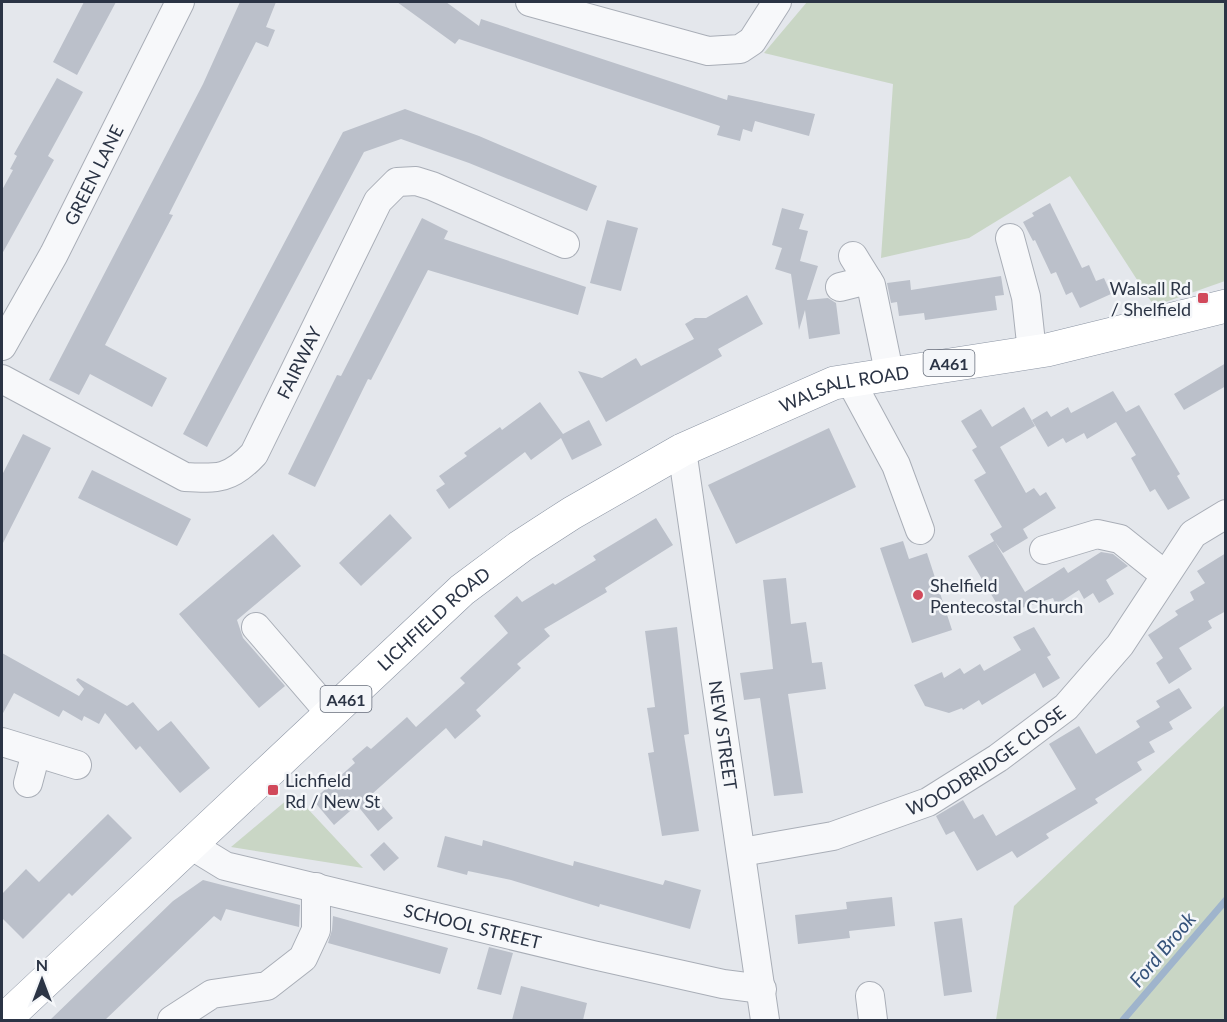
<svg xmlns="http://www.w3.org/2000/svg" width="1227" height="1022" viewBox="0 0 1227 1022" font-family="Lato,sans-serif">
<rect width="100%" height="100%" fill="#e4e7ec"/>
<path fill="#c9d6c5" d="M 807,2 L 1225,2 L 1225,281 L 1154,306 L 1070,176 L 969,238 L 881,258 L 893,84 L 764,53 Z
M 1225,705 L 1225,1020 L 996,1020 L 1014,906 Z
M 294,794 L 363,868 L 231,847 Z"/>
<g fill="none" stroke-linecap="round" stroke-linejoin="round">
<path stroke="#9fb4cc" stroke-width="7" d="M 1123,1020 L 1226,900"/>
</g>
<path fill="#bbc0ca" d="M 84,2 L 116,2 L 77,75 L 53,62 Z
M 240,2 L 276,2 L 266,27 L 275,30 L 268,47 L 256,42 L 169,214 L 173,215 L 105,345 L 167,378 L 152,407 L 90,374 L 79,395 L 49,380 L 203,84 Z
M 397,2 L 446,2 L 479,26 L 481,19 L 727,100 L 728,95 L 815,114 L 809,136 L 755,121 L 752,132 L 743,129 L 740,141 L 717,135 L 720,126 L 459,39 L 455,44 Z
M 57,78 L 83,92 L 48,156 L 54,160 L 2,254 L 2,190 L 13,170 L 10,169 L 17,156 L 14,154 Z
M 405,109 L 479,136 L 597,186 L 587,211 L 469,163 L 401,139 L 364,152 L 207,447 L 183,434 L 343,132 Z
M 1050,203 L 1082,268 L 1089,265 L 1096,281 L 1104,278 L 1111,294 L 1080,308 L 1072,292 L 1066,295 L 1056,272 L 1051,274 L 1035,240 L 1033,241 L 1023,222 L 1034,216 L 1032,213 Z
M 782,208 L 804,214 L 799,229 L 808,231 L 800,261 L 818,266 L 807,300 L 828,298 L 836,303 L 840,334 L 809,339 L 805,310 L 799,330 L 791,274 L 775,269 L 782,248 L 772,245 Z
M 422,218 L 448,231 L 444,239 L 586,287 L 578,315 L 428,270 L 371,380 L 368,379 L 315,487 L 288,474 L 337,375 L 341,376 Z
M 607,220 L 638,228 L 621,291 L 590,283 Z
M 1001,276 L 1004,295 L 995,296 L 997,310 L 925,320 L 924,313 L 899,316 L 897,302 L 891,303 L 887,283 L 910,280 L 911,290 Z
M 747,295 L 763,324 L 718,349 L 722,356 L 606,422 L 578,371 L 602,378 L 636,358 L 641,366 L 694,339 L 685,324 L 695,318 L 706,318 Z
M 1226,363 L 1226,386 L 1184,410 L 1174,394 Z
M 1113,391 L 1126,412 L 1139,405 L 1180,474 L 1177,476 L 1190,498 L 1168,510 L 1155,489 L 1150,492 L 1131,458 L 1136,455 L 1116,422 L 1087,439 L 1084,433 L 1066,443 L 1063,438 L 1048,447 L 1032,420 L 1047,411 L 1051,417 L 1068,407 L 1071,413 Z
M 540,402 L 563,434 L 589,420 L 602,445 L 572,460 L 561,438 L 531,460 L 525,452 L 449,509 L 436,490 L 445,484 L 439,476 L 467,456 L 464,453 L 500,427 L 502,430 Z
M 1024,407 L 1035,426 L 1000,447 L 1026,493 L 1034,488 L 1040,496 L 1046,492 L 1056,508 L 1023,529 L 1028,538 L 1003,553 L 995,542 L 1025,592 L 1064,567 L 1068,573 L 1101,552 L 1113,554 L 1128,566 L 1106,580 L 1114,594 L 1099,603 L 1093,593 L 1084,599 L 1079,590 L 1056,605 L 1053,598 L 1003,614 L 968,556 L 994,541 L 990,534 L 1002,527 L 974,480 L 986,473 L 972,450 L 977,447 L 961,421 L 981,409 L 992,427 Z
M 829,428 L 856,487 L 736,544 L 708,485 Z
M 23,434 L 51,448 L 2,545 L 2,475 Z
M 92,470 L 191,519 L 177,546 L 78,498 Z
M 390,514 L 412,538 L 361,586 L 339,563 Z
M 656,518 L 673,545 L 605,588 L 607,592 L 544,629 L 550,636 L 517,664 L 521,668 L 476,710 L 481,716 L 455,739 L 446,728 L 372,794 L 393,818 L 378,831 L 357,805 L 334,825 L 313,800 L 355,763 L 352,759 L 367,746 L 371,749 L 407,717 L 416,727 L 465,683 L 460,678 L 508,633 L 494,616 L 517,596 L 522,602 L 553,583 L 555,585 L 596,560 L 593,556 Z
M 273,534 L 301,566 L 237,620 L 243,638 L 285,686 L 259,708 L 179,614 Z
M 903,541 L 909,559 L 927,553 L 952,630 L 912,643 L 880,548 Z
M 1226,553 L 1226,611 L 1208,621 L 1212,628 L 1179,648 L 1192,669 L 1169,684 L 1156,663 L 1163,658 L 1148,635 L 1178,615 L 1175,611 L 1194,600 L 1190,592 L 1205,583 L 1197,571 Z
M 786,578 L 791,624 L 806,622 L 812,663 L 822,662 L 826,689 L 788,694 L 803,793 L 774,796 L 760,698 L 744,700 L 740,673 L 773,669 L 763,580 Z
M 677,627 L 689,734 L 684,735 L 699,831 L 662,836 L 648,753 L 654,752 L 647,708 L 655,707 L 645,631 Z
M 1034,627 L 1051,655 L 1047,657 L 1060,678 L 1043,688 L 1035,673 L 982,705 L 979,700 L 963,710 L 962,708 L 949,713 L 925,706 L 914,685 L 942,672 L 944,678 L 960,668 L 964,674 L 980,664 L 984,671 L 1021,650 L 1013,637 Z
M 2,653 L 79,696 L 84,689 L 76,680 L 78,678 L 127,706 L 133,702 L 158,731 L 171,721 L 210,768 L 180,793 L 140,746 L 136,750 L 105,713 L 99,724 L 84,716 L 82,721 L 63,710 L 59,717 L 14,693 L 2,715 Z
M 1179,688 L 1192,708 L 1169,722 L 1173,729 L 1149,742 L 1155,752 L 1137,762 L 1142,770 L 1095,799 L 1098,803 L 1046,834 L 1049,838 L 1017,858 L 1012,851 L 977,871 L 954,831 L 946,835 L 936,816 L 963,800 L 974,819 L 983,814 L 996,836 L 1076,789 L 1049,744 L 1079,726 L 1096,754 L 1140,727 L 1136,721 L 1160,707 L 1156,701 Z
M 108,814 L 132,838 L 72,896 L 69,893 L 23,939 L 2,918 L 2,894 L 26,869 L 39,882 Z
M 445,836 L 482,846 L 483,840 L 573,866 L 574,861 L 663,885 L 665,880 L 701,890 L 690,929 L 600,904 L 599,907 L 511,880 L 468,871 L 467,875 L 437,867 Z
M 384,842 L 399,858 L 384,871 L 370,855 Z
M 203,880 L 300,905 L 299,927 L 226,909 L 221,921 L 214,916 L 105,1020 L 50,1020 L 173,901 Z
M 892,897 L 895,926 L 849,931 L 850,938 L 798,944 L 795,915 L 847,909 L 846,902 Z
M 333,916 L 448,948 L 440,974 L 328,943 L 332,930 Z
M 962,918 L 972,992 L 944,996 L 934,922 Z
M 489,947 L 513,953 L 501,995 L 477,989 Z
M 521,986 L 587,1003 L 583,1020 L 512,1020 Z"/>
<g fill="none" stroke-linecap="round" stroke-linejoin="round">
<defs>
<g id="minor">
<path d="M 530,2 L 708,51 L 740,49 L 752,41 L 777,2"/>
<path d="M 1010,238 L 1026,297 L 1032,352"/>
<path d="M 853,256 L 871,285 L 889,372"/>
<path d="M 840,287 L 868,280"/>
<path id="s1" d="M 2,346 L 54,254 L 180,2"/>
<path id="s2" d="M 2,379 L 185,477 C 218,479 231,479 254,454 L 378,201 L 397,182 L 416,181 L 432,186 L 565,244"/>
<path d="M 850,380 L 896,465 L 920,530"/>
<path id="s3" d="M 682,450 L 765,1020"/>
<path d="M 1044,550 L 1097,534 L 1120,539 L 1165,575"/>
<path d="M 256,627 L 330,713"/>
<path d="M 2,742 L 77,765"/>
<path d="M 28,783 L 36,753"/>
<path id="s4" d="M 189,844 L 225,866 L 593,955 L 723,984 L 762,989"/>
<path id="s5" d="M 742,852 L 833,836 L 928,802 L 998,758 L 1066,707 L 1120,645 L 1193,534 L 1226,514"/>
<path d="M 870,996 L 873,1020"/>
<path d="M 172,1020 L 212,994 L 267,986 L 303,958 L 316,930 L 316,887"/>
</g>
<g id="highway">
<path id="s6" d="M 4,1020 L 462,590 L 521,546 L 572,513 L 682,450 L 834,383 L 1047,350 L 1226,306"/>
</g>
</defs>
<use href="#minor" stroke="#a9aeb7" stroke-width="30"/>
<use href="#highway" stroke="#8b94a3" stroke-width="34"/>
<use href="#minor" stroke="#f7f8fa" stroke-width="28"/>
<use href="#highway" stroke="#fff" stroke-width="33"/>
</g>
<g fill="#d1495b" stroke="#f4f6f9" stroke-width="2">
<rect x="1197" y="292" width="12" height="12" rx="3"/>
<circle cx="918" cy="595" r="6"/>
<rect x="267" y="784" width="12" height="12" rx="3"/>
</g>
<g text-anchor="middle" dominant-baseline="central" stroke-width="5" stroke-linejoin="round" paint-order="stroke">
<g fill="#f4f6f9" stroke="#676e7b" stroke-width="1.5">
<rect x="923.5" y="350" width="51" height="26" rx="4.5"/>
<rect x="320.5" y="686" width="51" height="26" rx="4.5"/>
</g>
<g font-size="16" font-weight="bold" fill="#2b3445">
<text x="949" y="363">A461</text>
<text x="346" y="699">A461</text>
</g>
<g font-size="18" fill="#2b3445" stroke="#f4f6f9">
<text stroke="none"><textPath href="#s1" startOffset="194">GREEN LANE</textPath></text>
<text stroke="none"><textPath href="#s2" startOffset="386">FAIRWAY</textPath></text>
<text stroke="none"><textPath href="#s6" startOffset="1064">WALSALL ROAD</textPath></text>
<text stroke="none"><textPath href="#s6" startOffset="588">LICHFIELD ROAD</textPath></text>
<text stroke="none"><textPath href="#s3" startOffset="288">NEW STREET</textPath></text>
<text stroke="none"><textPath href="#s5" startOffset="264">WOODBRIDGE CLOSE</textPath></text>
<text stroke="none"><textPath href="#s4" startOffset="297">SCHOOL STREET</textPath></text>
</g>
<g font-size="18" fill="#2b3445" stroke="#f4f6f9" text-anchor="start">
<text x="1191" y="288" text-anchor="end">Walsall Rd<tspan x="1191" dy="21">/ Shelfield</tspan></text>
<text x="930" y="585">Shelfield<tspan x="930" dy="21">Pentecostal Church</tspan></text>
<text x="285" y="780">Lichfield<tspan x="285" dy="21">Rd / New St</tspan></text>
</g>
<g font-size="20" font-style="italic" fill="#34527a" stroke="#f4f6f9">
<text transform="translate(1162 949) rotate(-50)">Ford Brook</text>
</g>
</g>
<rect width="1227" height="1022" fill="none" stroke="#2b3445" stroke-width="6"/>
<g transform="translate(42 980)" stroke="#f4f6f9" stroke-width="4.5" paint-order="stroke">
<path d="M0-4.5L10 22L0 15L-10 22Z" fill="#2b3445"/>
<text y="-9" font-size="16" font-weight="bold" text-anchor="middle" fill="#2b3445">N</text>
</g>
</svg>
